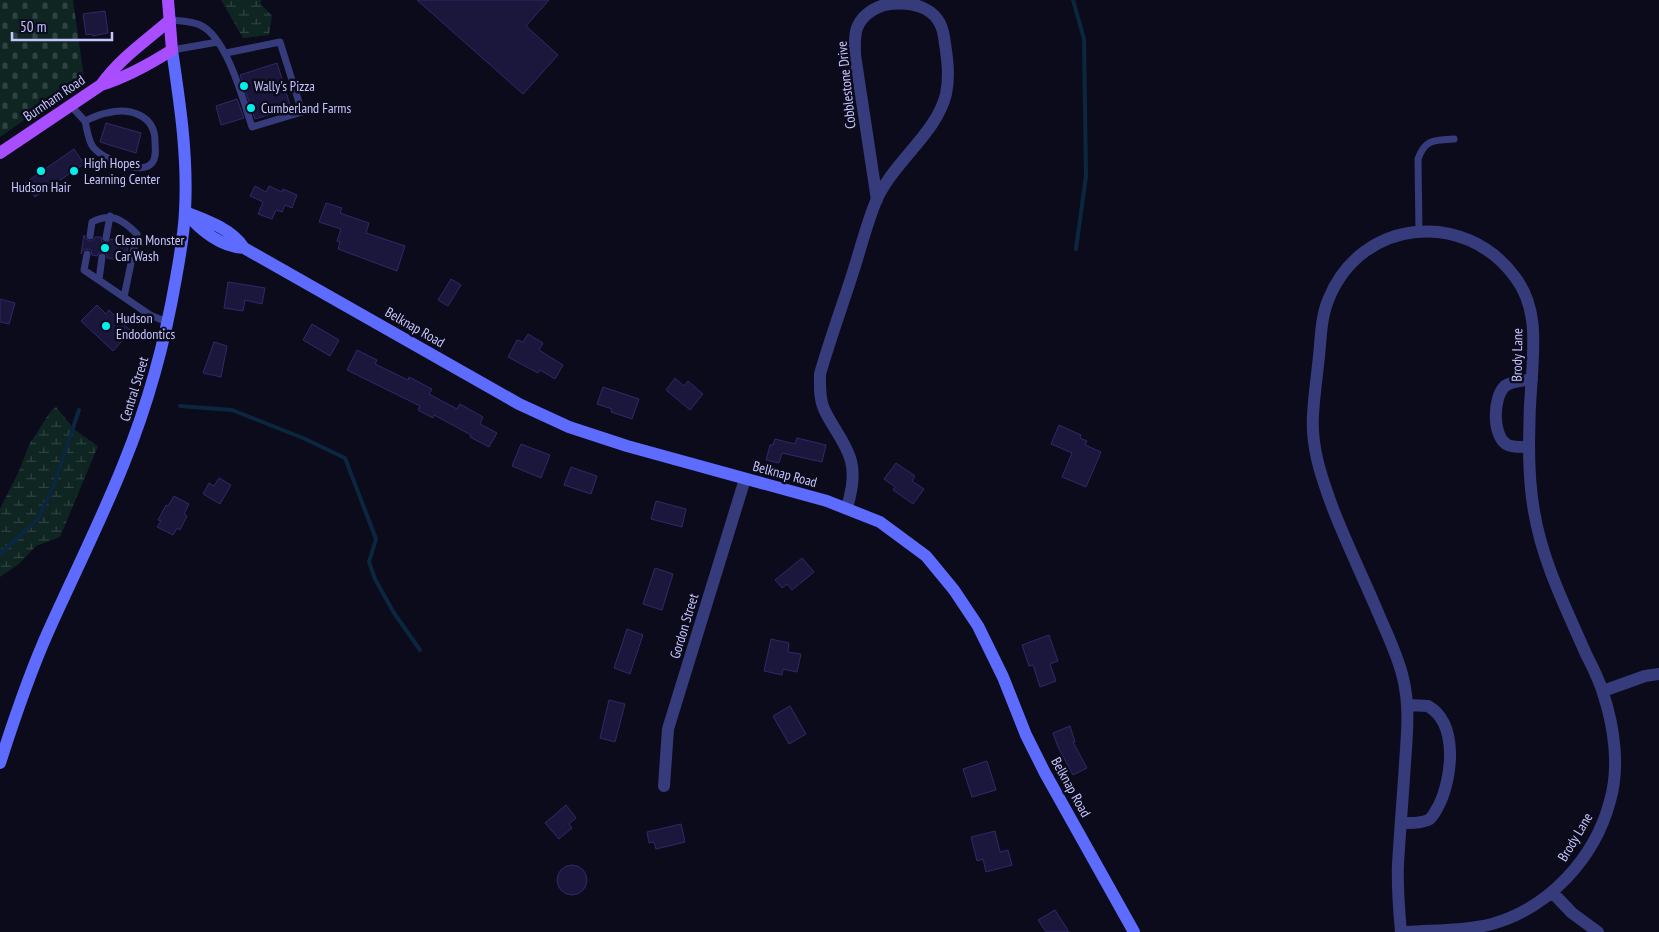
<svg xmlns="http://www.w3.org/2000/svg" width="1659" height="932" viewBox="0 0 1659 932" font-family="'PT Sans Narrow',sans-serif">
<defs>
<pattern id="wetland-marsh" width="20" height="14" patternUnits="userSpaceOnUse" patternTransform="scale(1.25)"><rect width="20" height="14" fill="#0e2522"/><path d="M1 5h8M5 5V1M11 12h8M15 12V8" fill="none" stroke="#304343"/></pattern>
<pattern id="cemetery-stones" width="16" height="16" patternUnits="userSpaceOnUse" patternTransform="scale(1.25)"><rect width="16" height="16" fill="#0e2522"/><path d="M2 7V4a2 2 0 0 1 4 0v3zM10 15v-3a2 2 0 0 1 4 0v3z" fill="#304343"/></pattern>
</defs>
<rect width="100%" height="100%" fill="#0c0b1c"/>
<path fill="url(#wetland-marsh)" d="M 221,0 L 262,0 L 260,3 L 272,16 L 269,35 L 243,38 Z
M 56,407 L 75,430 L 98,446 L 60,537 L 36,546 L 19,564 L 0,577 L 0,509 L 19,471 L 29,445 L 50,412 Z"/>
<path fill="url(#cemetery-stones)" d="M 0,0 L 73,0 L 84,78 L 0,137 Z"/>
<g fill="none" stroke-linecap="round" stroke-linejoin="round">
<path stroke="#0b263f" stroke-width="4" d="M 1073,0 L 1084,39 L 1086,176 L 1076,249
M 180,406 L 232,410 L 303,438 L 345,458 L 376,539 L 369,562 L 375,579 L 394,613 L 420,650
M 0,554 L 38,519 L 55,482 L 79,410"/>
</g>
<path fill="#1b173c" stroke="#2f2968" d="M 417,0 L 549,0 L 526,26 L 558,55 L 523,94 Z
M 105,11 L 108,33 L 93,36 L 92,34 L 86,35 L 83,14 Z
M 277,63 L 291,108 L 255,119 L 240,75 Z
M 237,99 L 244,118 L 221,125 L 216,106 Z
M 106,123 L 141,133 L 136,153 L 100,142 Z
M 74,149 L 84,164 L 35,197 L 25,183 Z
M 255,186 L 266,192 L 269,186 L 282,192 L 283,189 L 297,195 L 292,208 L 285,205 L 282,212 L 276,210 L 272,219 L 258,214 L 263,202 L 250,196 Z
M 326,203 L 342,208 L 340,213 L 369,223 L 366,233 L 405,246 L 397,271 L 338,249 L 340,242 L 337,241 L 341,229 L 319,222 Z
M 84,235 L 85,238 L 89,241 L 92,241 L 95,237 L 101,237 L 102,242 L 106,243 L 111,239 L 129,242 L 125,261 L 107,258 L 107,255 L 103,252 L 100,252 L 97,256 L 92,255 L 91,250 L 87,249 L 83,250 L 81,254 Z
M 451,279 L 461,285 L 448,306 L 438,300 Z
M 228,282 L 265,288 L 262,304 L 245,300 L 243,311 L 224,308 Z
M 0,299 L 15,303 L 9,324 L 0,322 Z
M 97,305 L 106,314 L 109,310 L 131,331 L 113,351 L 81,321 Z
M 312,324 L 339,340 L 330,356 L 303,340 Z
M 528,334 L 543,343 L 539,350 L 563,365 L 555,379 L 540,370 L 538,373 L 508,357 L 517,340 L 523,342 Z
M 214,342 L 227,346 L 221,377 L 203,373 Z
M 357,350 L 377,360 L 375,364 L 408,380 L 409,377 L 432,389 L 429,394 L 457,409 L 460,404 L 483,417 L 480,424 L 497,433 L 489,447 L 470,437 L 471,435 L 434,415 L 433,418 L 418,410 L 420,406 L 347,370 Z
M 675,378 L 684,386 L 688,381 L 703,394 L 690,410 L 666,390 Z
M 603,387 L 639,399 L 632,419 L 611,412 L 612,409 L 597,404 Z
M 1059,425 L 1081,435 L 1080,438 L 1087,441 L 1085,445 L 1101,452 L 1086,487 L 1062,477 L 1072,453 L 1051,444 Z
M 797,438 L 826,445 L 822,462 L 782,453 L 779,463 L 766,460 L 770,445 L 773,445 L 775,439 L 795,444 Z
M 521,444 L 550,455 L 541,478 L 512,466 Z
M 896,463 L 915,476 L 912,481 L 924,489 L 913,504 L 893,490 L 895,487 L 884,479 Z
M 571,467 L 597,476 L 591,494 L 564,485 Z
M 219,478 L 231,485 L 220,504 L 203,494 L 209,483 L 214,486 Z
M 174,496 L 189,504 L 184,514 L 187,516 L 180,530 L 177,528 L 173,535 L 157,527 L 161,521 L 158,520 L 166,505 L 168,506 Z
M 656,501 L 686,509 L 682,527 L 651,519 Z
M 802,558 L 814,572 L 792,590 L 787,584 L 782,588 L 775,580 Z
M 655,568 L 673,574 L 662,610 L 643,604 Z
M 627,629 L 643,635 L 630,674 L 614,668 Z
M 1049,635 L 1058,661 L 1050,664 L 1056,681 L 1040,687 L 1033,665 L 1029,666 L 1022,645 Z
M 771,639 L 789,643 L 788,652 L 801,654 L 797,672 L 783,669 L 782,675 L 764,671 Z
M 609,700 L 625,704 L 615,742 L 600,738 Z
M 790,706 L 806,734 L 789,744 L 773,716 Z
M 1070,726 L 1075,742 L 1073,742 L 1087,768 L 1073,775 L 1058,747 L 1053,733 Z
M 987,761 L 996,790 L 972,797 L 963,769 Z
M 566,805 L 576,818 L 569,824 L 572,828 L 559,839 L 545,823 Z
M 681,824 L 685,842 L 656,849 L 654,842 L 649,843 L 647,832 Z
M 995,831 L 1000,852 L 1008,850 L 1012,865 L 986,872 L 983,859 L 977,861 L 971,837 Z
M557 880a15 15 0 1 1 30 0a15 15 0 1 1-30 0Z
M 1055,910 L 1069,932 L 1046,932 L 1038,920 Z"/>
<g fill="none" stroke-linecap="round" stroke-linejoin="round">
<path stroke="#363b7b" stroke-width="7" d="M 170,20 C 179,21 191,21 200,25 C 227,37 243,100 252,127 L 302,112 L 280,42 L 226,53
M 172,50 L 218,42
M 70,105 L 85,121 C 92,118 99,114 107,113 C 129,107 155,115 155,141 C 155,148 157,157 152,163 C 141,176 101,158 93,147 C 88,140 87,129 85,121
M 1419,232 L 1418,159 C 1425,139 1435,140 1454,139
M 90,236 L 92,222 C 111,212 122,219 137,234 L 124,297
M 106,238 L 110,216
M 87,254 L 84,270 L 150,315 L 167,322
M 99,280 L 102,257"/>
<path stroke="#363b7b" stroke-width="12" d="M 1529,447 C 1522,447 1512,448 1506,444 C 1492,434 1493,397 1505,386 C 1512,381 1523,381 1532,379
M 847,508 C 851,493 855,477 851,461 C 846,442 832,427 824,409 C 819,398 820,386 820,374 C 830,339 843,304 854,269 C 861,247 867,223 876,201 C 893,162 937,133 946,94 C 950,76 947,56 944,37 C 940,7 912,0 884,5 C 872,9 862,15 857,28 C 854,36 855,46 855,55 L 877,200
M 1603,691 L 1645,676 L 1659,674
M 664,786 L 668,729 L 745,479
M 1401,823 C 1409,823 1420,824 1428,820 C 1433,818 1436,810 1439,805 C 1452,778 1459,724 1428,706 L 1408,705
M 1552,892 L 1572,913 L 1598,932
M 1401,932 C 1399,910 1397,887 1398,864 C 1400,830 1403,796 1405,763 C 1407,735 1410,706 1403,678 C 1398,656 1388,636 1379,615 C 1364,579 1346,543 1332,506 C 1321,476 1311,447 1313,415 C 1314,396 1317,376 1319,356 C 1321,337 1321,316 1329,298 C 1362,218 1465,209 1515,277 C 1537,306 1534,341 1532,375 C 1530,398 1529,420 1529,443 C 1529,465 1530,489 1534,511 C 1542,561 1566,608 1586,654 C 1592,666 1599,679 1603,693 C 1614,726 1620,767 1610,801 C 1595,858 1549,908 1492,924 C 1464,931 1435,930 1407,932"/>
<path stroke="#5d6bff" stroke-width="12" d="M 185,212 C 206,220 232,229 244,248 L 519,404 L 569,427 L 627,446 L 827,501 L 880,522 L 926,556 L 954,590 L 978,626 L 1003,677 L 1026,735 L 1045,773 L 1134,932
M 186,213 C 200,230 221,247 244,248
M 0,763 C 14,719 29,675 48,632 C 73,576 101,521 124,463 C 148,404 165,342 176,278 C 180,256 184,234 185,211 C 188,156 180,104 172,50"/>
<path stroke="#a84dff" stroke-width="12" d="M 101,85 C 120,58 146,41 170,20
M 0,153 L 101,85 C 127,77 150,64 172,50 L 168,0"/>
</g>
<g fill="#00f0ed" stroke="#0c0b1c" stroke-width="2">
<circle cx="244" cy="86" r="5"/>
<circle cx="251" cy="108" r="5"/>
<circle cx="41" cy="171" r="5"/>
<circle cx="74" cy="171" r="5"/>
<circle cx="105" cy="248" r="5"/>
<circle cx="106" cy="326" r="5"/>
</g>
<g text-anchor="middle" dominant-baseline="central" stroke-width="5" stroke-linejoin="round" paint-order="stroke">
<g font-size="14" fill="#c6c6ff" stroke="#0c0b1c">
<text transform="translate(846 85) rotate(-96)">Cobblestone Drive</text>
<text transform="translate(54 98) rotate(-34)">Burnham Road</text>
<text transform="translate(415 327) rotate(30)">Belknap Road</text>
<text transform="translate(1517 355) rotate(-89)">Brody Lane</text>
<text transform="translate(134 389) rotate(-73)">Central Street</text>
<text transform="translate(785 474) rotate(15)">Belknap Road</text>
<text transform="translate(684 626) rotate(-73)">Gordon Street</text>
<text transform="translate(1071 787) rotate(61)">Belknap Road</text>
<text transform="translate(1575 837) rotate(-59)">Brody Lane</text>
</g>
<g font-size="14" fill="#c6c6ff" stroke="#0c0b1c" text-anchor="start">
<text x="254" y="86">Wally's Pizza</text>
<text x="261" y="108">Cumberland Farms</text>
<text x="84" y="163">High Hopes<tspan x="84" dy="16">Learning Center</tspan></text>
<text x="41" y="187" text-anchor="middle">Hudson Hair</text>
<text x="115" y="240">Clean Monster<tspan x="115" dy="16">Car Wash</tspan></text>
<text x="116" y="318">Hudson<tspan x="116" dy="16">Endodontics</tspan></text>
</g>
</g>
<path d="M12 32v8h100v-8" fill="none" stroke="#c6c6ff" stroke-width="2.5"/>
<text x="20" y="32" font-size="15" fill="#c6c6ff" stroke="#0c0b1c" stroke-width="4" paint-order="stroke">50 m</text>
</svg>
